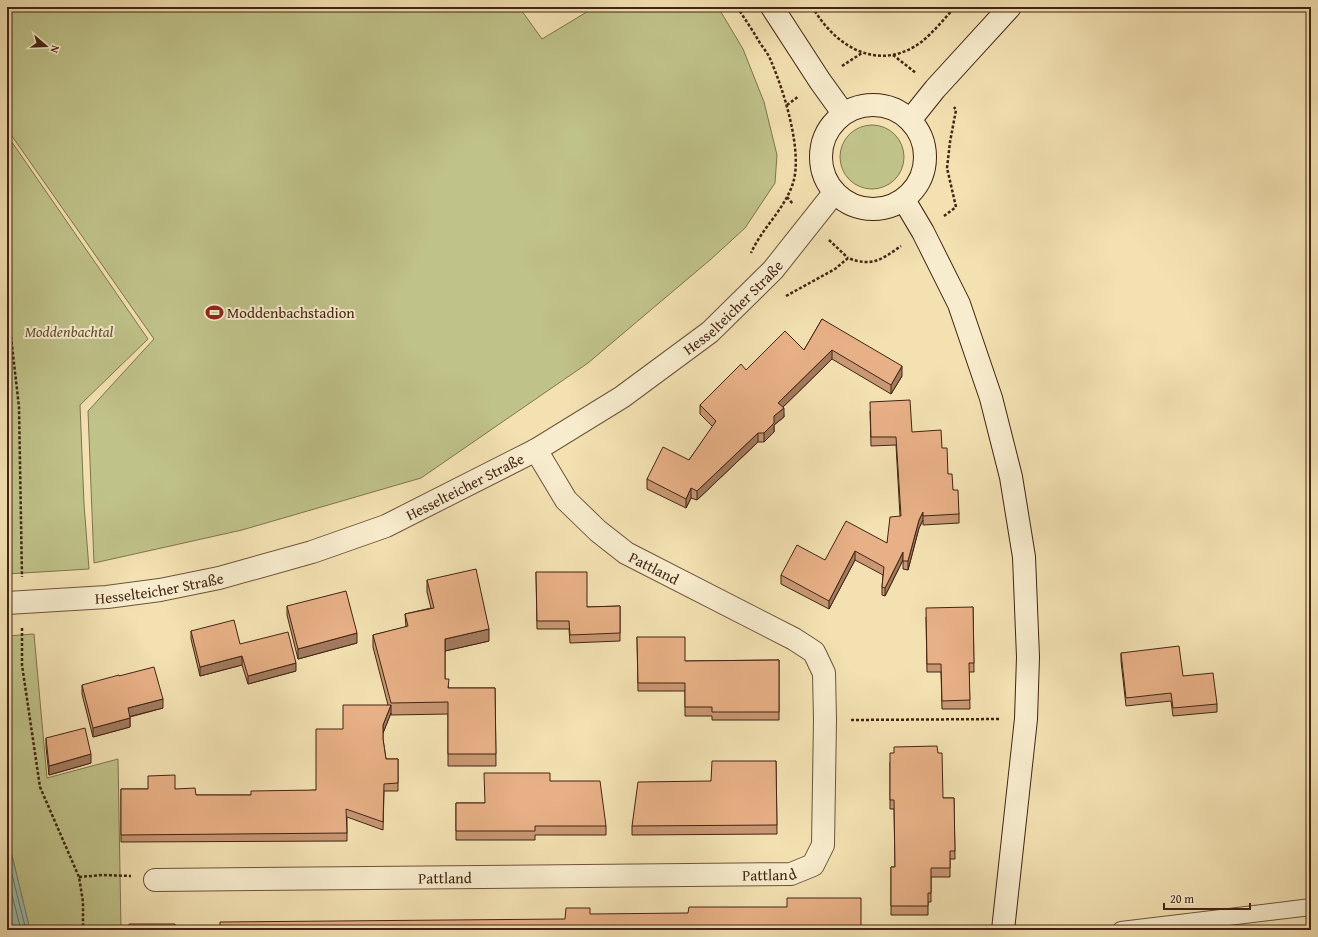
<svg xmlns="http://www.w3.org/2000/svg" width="1318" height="937" viewBox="0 0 1318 937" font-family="'Gentium Book Plus',serif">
<rect width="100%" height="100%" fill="#f3e1b2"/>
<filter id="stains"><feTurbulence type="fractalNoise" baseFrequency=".005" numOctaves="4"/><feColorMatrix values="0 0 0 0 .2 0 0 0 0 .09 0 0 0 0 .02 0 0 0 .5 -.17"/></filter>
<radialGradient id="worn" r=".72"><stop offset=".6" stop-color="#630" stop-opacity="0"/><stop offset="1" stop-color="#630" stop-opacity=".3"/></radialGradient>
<path fill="#bfc289" stroke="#81734e" d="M 7,7 L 519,7 L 542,39 L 595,7 L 718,7 L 743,49 L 764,102 L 777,155 L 775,183 L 745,228 L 710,260 L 588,363 L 421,478 L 242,530 L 94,563 L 88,411 L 154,339 L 7,129 Z
M840 157a32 32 0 1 1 64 0a32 32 0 1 1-64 0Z
M 7,135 L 148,339 L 80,405 L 84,504 L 89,569 L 7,574 Z
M 34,634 L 47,778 L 118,759 L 121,930 L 30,930 L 7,835 L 7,636 Z"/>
<path fill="#9bbdae" stroke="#788070" d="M 7,835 L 30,930 L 7,930 Z"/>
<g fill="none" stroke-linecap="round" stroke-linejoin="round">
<path stroke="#6f7060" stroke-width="1" d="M 7,855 L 26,930
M 7,876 L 21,930"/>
<defs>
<path id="lane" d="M 1121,930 L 1311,907"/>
<g id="street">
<path id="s1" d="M 7,603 L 107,597 L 160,590 L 219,578 L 312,552 L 386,526 L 536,450 L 622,397 L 710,332 L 773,270 L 834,193"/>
<path id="s2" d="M 155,880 L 791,874 L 813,865 L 823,845 L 825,720 L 824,673 L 814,652 L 794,639 L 626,553 L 598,531 L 566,500 L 536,450"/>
</g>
<path id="secondary" d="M 772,7 L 820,81 L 843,113
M821 157a52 52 0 1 1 104 0a52 52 0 1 1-104 0Z
M 911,119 L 935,89 L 1010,7
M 904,200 L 923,232 L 959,304 L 991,398 L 1011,477 L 1024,557 L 1028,657 L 1026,719 L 1003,930"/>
</defs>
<use href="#lane" stroke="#6f533b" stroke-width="18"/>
<use href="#street" stroke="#6f533b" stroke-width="24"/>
<use href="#secondary" stroke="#432413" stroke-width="24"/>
<path stroke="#432413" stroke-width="2.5" stroke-dasharray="3 2" stroke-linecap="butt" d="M 737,7 C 745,19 753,31 760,43 C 764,49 769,55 771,61 C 784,91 803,152 793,183 C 785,209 762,228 751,253
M 812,7 C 816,13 820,19 825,25 C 850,55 886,67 920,43 C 933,33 944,19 955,7
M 893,55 L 916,73
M 842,66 L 862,53
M 787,105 L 799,96
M 787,197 L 793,204
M 944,216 L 956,207 L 947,168 L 950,142 L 956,110 L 954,107
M 829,240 L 848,258
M 786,296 L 835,269 L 848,258 C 872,267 881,260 901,246
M 7,302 L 19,407 L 22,577
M 22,628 L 22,665 L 40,787 L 79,877 L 83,902 L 83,930
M 851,720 L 1000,719
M 79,877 L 103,875 L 131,876"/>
<use href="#lane" stroke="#f7eccd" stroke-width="16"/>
<use href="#street" stroke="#f7eccd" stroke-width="22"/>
<use href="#secondary" stroke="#f7eccd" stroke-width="22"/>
</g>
<path fill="#c89773" stroke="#432413" d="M 822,319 L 902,376 L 891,394 L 832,359 L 783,407 L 784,417 L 774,425 L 774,432 L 764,442 L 758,442 L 697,500 L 691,498 L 686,508 L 647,489 L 647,479 L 689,460 L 713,427 L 700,414 L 700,405 L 746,370 L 804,350 Z
M 870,411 L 912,432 L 942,448 L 948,474 L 953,490 L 959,514 L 959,523 L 923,525 L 923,520 L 919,528 L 908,570 L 903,569 L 903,560 L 885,596 L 882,595 L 882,587 L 883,575 L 855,560 L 829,609 L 781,584 L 781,575 L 825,560 L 887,543 L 900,516 L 896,445 L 871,446 Z
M 536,572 L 587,607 L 620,606 L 620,641 L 570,643 L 569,629 L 537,629 Z
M 427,580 L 489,641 L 445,651 L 445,679 L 449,688 L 495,688 L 496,766 L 448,766 L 448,714 L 391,715 L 391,713 L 383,733 L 383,739 L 386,759 L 398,759 L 398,791 L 384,791 L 383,830 L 347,817 L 347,841 L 121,842 L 121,789 L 175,789 L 196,795 L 251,795 L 316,790 L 343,729 L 388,705 L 373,647 L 373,635 L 406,627 L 405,614 L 431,608 L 427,592 Z
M 287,606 L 357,643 L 298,659 L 287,615 Z
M 973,607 L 974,672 L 969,672 L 970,709 L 942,709 L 941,672 L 927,672 L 926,617 Z
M 191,631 L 240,644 L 296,671 L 248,684 L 242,665 L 200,676 L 191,639 Z
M 637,637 L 685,661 L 779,660 L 779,720 L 712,720 L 712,716 L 685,716 L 685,691 L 638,691 Z
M 1121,653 L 1183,676 L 1217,704 L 1217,712 L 1173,716 L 1171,701 L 1126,706 L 1121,661 Z
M 82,685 L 163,708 L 130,717 L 130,727 L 93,737 L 82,694 Z
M 46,738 L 91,763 L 49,775 L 46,747 Z
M 776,761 L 777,834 L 632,835 L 632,826 L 711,781 Z
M 890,762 L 943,798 L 954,798 L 955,859 L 950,859 L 950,877 L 931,877 L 931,902 L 928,902 L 928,915 L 891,915 L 891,867 L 895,867 L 894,809 L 890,809 Z
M 550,781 L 606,826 L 606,835 L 535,835 L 535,840 L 456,840 L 456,803 L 484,803 Z"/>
<path fill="#a27b5e" stroke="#432413" d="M 832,350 L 832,359 L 778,412 L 778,403 Z
M 902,366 L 902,376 L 891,394 L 891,385 Z
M 784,408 L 784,417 L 774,425 L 774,432 L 764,442 L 764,433 L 774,416 Z
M 758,433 L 758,442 L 697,500 L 697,491 Z
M 691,488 L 691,498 L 686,508 L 686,499 Z
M 923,512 L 923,520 L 919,528 L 908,570 L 908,561 L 919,520 Z
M 855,551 L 855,560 L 829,609 L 829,601 Z
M 903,552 L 903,560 L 885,596 L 885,588 Z
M 489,629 L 489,641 L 445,651 L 445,639 Z
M 357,633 L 357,643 L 298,659 L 298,649 Z
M 242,656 L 242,665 L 200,676 L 200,667 Z
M 296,663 L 296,671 L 248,684 L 248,676 Z
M 163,699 L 163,708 L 128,717 L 128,708 Z
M 391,705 L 391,713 L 383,733 L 383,725 Z
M 130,718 L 130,727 L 93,737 L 93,728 Z
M 91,754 L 91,763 L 49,775 L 49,766 Z"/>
<path fill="#e8b086" stroke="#432413" d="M 822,319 L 902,366 L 891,385 L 832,350 L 778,403 L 784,408 L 774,416 L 774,423 L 764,433 L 758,433 L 697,491 L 691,488 L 686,499 L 647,479 L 663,447 L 689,460 L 716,421 L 700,405 L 741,364 L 746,370 L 785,331 L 804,350 Z
M 910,400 L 912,432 L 941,430 L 942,448 L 947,448 L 948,474 L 952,474 L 953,490 L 958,490 L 959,514 L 923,516 L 923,512 L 919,520 L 908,561 L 903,561 L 903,552 L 885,588 L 882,587 L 884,567 L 855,551 L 829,601 L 781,575 L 797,545 L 825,560 L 846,521 L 887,543 L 890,517 L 901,516 L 896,437 L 871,437 L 870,402 Z
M 476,569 L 489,629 L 445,639 L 445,679 L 449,679 L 448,688 L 495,688 L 496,754 L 448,754 L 448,702 L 391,703 L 373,635 L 408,626 L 405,614 L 434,608 L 427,580 Z
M 536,572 L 587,572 L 587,607 L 620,606 L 620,633 L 570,635 L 569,621 L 537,621 Z
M 346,591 L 357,633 L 298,649 L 287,606 Z
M 973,607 L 974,663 L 969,663 L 970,700 L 942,701 L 941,664 L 927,664 L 926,608 Z
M 234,620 L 240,644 L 288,632 L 296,663 L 248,676 L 242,656 L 200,667 L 191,631 Z
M 637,637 L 685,637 L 685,661 L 779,660 L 779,712 L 712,712 L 712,707 L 685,707 L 685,683 L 638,683 Z
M 1179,646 L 1183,676 L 1213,673 L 1217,704 L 1173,708 L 1171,693 L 1126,698 L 1121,653 Z
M 154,667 L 163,699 L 128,708 L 130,718 L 93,728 L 82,685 L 119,675 L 119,676 Z
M 343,705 L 391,705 L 383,725 L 383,739 L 386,759 L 398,759 L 398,783 L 384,784 L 383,822 L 346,809 L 347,833 L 121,835 L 121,789 L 148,789 L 148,776 L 175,775 L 175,789 L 195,788 L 196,795 L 251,795 L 251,791 L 316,790 L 316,729 L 343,729 Z
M 85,728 L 91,754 L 49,766 L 46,738 Z
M 937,746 L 938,753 L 942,753 L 943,798 L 954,798 L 955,851 L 950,851 L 950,868 L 931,868 L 931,893 L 928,893 L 928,906 L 891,906 L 891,867 L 895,867 L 894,800 L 890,800 L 890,753 L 894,753 L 894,747 Z
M 712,761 L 776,761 L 777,825 L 632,826 L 638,782 L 711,781 Z
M 484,773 L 550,773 L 550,781 L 600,781 L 606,826 L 535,826 L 535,831 L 456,831 L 456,803 L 485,803 Z
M 787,898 L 861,898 L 861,930 L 220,930 L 220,922 L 565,919 L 566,908 L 590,908 L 590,914 L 688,913 L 689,907 L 787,907 Z
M 129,924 L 175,924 L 175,930 L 129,930 Z"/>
<defs>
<symbol id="stadium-bare" viewBox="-9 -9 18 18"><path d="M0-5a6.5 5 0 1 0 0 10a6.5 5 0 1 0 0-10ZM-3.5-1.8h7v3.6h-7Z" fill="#8f2418" stroke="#f7eccd" stroke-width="2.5" paint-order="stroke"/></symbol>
</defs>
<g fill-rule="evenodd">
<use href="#stadium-bare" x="202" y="300" width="25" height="25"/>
</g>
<g text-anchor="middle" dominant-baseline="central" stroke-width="4" stroke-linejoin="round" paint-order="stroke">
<g font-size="15" fill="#432413" stroke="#f7eccd">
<text stroke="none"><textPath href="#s1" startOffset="801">Hesselteicher Straße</textPath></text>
<text stroke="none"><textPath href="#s1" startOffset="477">Hesselteicher Straße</textPath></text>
<text transform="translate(654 568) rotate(27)">Pattland</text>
<text stroke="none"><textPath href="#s1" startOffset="153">Hesselteicher Straße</textPath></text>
<text stroke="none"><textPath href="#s2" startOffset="614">Pattland</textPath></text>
<text stroke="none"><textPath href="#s2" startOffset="290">Pattland</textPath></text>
</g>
<g font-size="15" fill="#432413" stroke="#f7eccd" text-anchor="start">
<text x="227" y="312">Moddenbachstadion</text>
</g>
<g font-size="15" font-style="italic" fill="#624c30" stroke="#f7eccd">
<text x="69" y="331">Moddenbachtal</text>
</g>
</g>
<rect width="1318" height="937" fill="none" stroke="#f3e1b2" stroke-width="24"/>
<rect x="8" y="8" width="1302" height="921" fill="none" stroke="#432413" stroke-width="2"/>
<rect x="12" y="12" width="1294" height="913" fill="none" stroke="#432413"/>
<g transform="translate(46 46) rotate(109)" stroke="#f7eccd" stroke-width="3" paint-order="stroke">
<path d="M0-3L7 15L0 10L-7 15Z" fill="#432413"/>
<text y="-6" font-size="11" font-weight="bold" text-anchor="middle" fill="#432413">N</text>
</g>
<path d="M1164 903v6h86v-6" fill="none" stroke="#432413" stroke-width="2"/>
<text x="1170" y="903" font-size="12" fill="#432413" stroke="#f7eccd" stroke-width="3" paint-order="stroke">20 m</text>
<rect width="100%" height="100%" filter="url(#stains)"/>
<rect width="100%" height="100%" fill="url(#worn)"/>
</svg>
